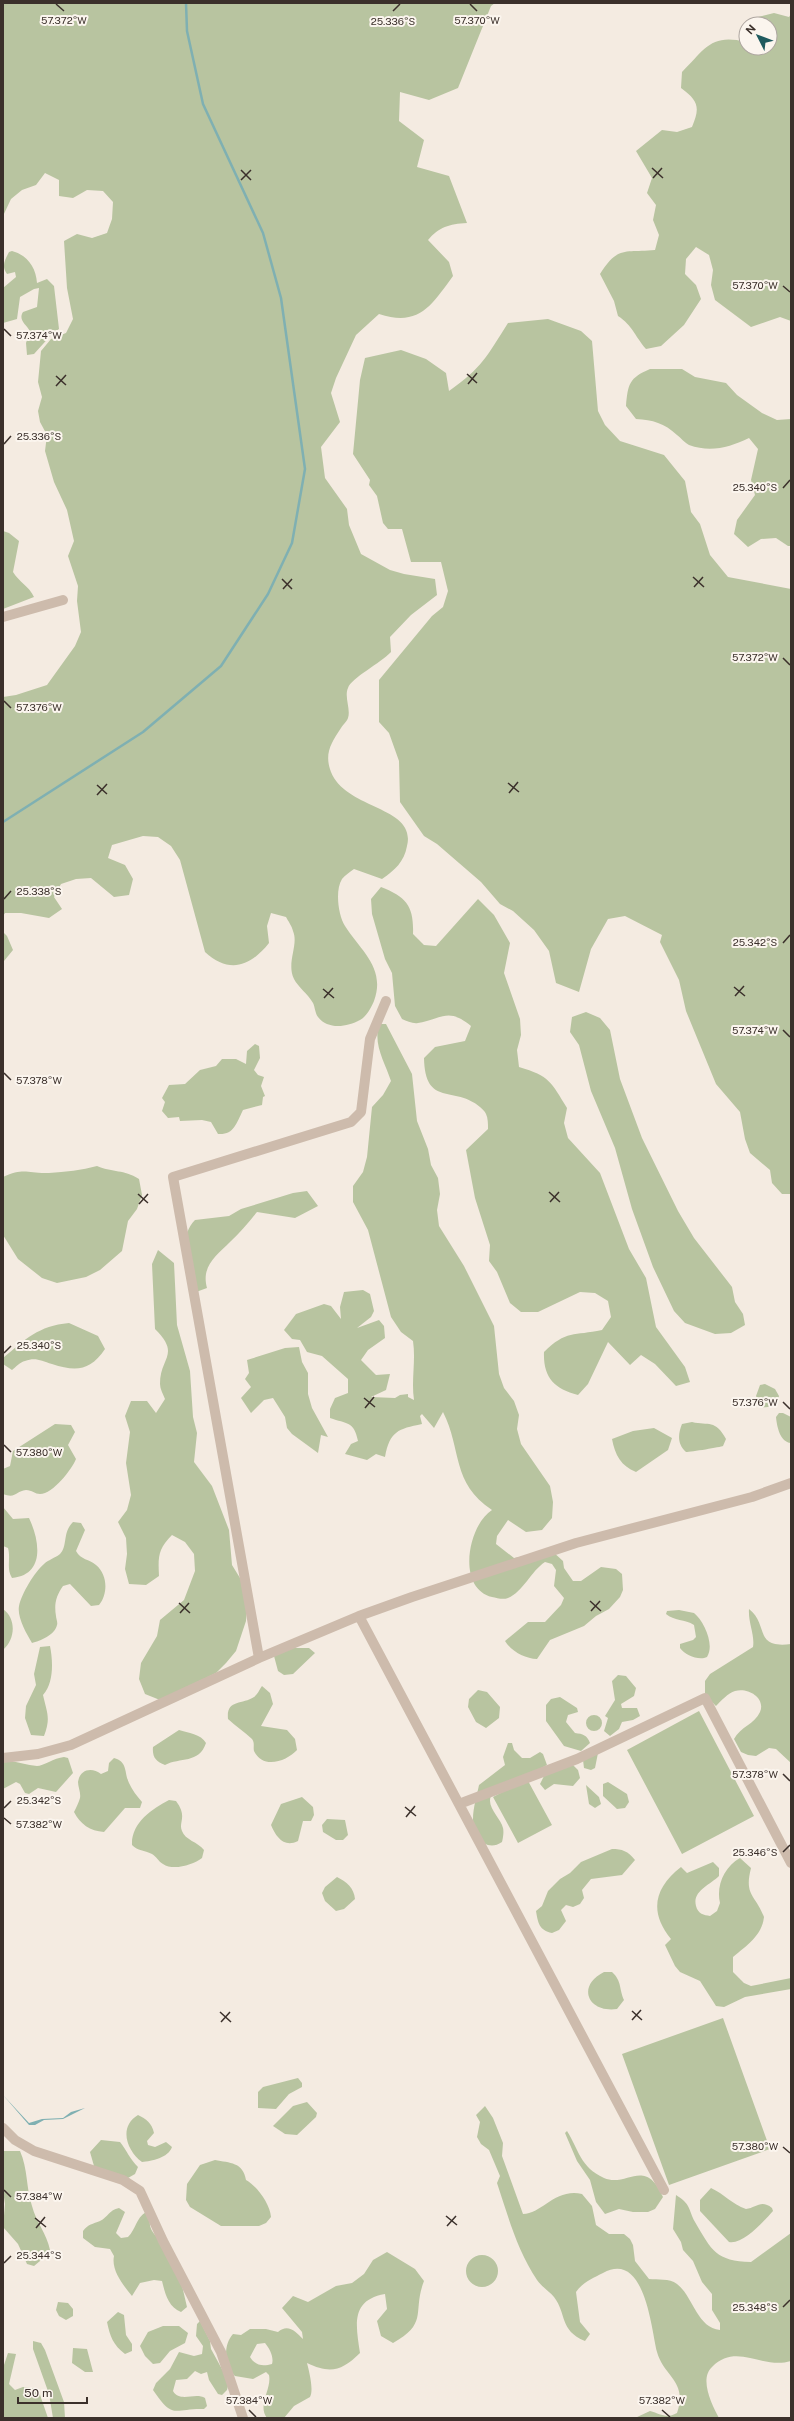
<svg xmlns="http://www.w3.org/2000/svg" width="794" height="2421" viewBox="0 0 794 2421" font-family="'Public Sans',sans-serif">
<rect width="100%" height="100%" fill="#f4ebe1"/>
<path fill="#b8c4a0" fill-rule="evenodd" d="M 3,3 L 495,3 L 491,6 L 458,88 L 429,100 L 400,92 L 399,121 L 424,140 L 417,167 L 449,176 L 467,223 C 449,224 439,227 428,240 L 449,262 L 453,276 C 431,306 419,327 379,314 L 356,335 L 336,378 L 331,393 L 340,422 L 321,447 L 325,478 L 347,509 L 349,525 L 361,554 L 390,570 L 404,574 L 435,579 L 437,595 L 411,615 L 390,637 L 391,652 C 381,663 351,678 348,688 C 344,697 351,709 348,718 C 347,721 343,725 341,728 C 331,743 324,754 331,772 C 346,810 417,806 407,846 C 404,862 395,870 382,879 L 354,869 C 350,872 345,875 342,879 C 335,890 338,915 345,926 C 361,951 386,968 374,1001 C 371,1008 367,1016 360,1020 C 347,1027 328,1030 318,1017 C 315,1013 315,1007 313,1003 C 308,994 298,987 294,979 C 286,963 299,945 293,931 C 292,926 288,921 286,917 L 271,913 L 267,926 L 269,943 C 250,967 229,974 205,952 L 180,860 L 171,846 L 158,837 L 143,836 L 112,845 L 108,858 L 125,865 L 133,879 L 129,895 L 114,897 L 91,878 L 76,879 L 61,884 L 54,897 L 62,909 L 49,918 L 21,913 L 5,913 L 3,916 L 3,697 L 16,695 L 47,685 L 75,646 L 81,632 L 77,601 L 78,586 L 68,556 L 74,541 L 67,510 L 54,482 L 45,451 L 47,435 L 40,422 L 38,411 L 42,397 L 38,382 L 41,351 L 51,339 L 66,333 L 73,319 L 67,288 L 64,241 L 77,234 L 92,238 L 107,233 L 112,219 L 113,202 L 103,191 L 87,190 L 73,198 L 59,196 L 59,180 L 45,173 L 36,185 L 22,190 L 11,199 L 3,216 Z
M 774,13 L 789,17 L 791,14 L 791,321 L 780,317 L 751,327 L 715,300 L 711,285 L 713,270 L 709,255 L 696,247 L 686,259 L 685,274 L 696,285 L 701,299 L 684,325 L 661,346 L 646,349 C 634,335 633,326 618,316 L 614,301 L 600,274 C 618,245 626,253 655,250 L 659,235 L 653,220 L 656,205 L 647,193 L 652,178 L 636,151 L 662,130 L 677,132 L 692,127 C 700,108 699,101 681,88 L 682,72 C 705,49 711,33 746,42 L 746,48 L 770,48 L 770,24 L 750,24 L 758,17 Z
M 12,251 C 27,255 36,267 37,283 L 47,279 L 54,286 L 59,329 L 52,334 L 34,354 L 27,355 L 26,343 L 30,331 C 26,324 18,320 23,312 L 37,307 L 39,288 L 34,289 L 20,297 L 17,319 L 3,323 L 3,288 L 16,277 L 15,272 L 7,274 C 1,266 5,260 9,252 Z
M 548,319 L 581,331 L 592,341 L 598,411 L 605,425 L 620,441 L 664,455 L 685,481 L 691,512 L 700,524 L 710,555 L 728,577 L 791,589 L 791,1194 L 782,1194 L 772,1183 L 770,1170 L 750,1153 L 745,1139 L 740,1112 L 716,1084 L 686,1011 L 679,980 L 660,942 L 662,935 L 625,916 L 608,919 L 591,949 L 579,992 L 556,983 L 549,951 L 534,930 L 513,911 L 500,904 L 481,882 L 437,844 L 424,836 L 400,802 L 399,761 L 389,733 L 379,722 L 379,680 L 432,616 L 443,607 L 448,591 L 441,562 L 411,562 L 402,529 L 388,529 L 383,523 L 377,496 L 369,485 L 370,480 L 353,454 L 360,380 L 365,358 L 401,350 L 426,359 L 446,373 L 449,391 C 482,368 487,356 508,323 Z
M 650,369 L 682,369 L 695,377 L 726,383 L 737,395 L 762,413 L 777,420 L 791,419 L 791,546 L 788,546 L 776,538 L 761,539 L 748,547 L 734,534 L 737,520 L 755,495 L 751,480 L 758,449 L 749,438 C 730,447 711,453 689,445 C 685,443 681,438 677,435 C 664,423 653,420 636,419 L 626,406 C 628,384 629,378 650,369 Z
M 3,531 L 9,533 L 19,541 L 13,572 C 19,582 29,586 34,597 L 3,609 Z
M 381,887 C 407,897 414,907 413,934 L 424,945 L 436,946 L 478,899 L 494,915 L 510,943 L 504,973 L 520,1019 L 521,1035 L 517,1050 L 519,1067 C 550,1076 551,1082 567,1108 L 564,1123 L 568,1138 L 600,1173 L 629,1249 L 646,1278 L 656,1327 L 685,1367 L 690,1382 L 676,1386 L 655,1364 L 641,1355 L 630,1365 L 608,1342 L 588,1384 L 578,1395 C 554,1389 543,1377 544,1352 C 566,1330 574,1336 602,1330 L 611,1317 L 608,1301 L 595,1293 L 580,1292 L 538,1312 L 521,1312 L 510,1303 L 497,1272 L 489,1261 L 490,1245 L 475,1198 L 466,1150 L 488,1129 C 488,1124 488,1118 486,1114 C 485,1111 482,1109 480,1107 C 455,1085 425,1108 424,1058 L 435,1047 L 465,1041 L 471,1026 C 448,1007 442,1019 418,1023 C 413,1024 407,1021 402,1019 L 395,1006 L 392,973 L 385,959 L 372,914 L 371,899 Z
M 3,932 L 7,936 L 13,950 L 4,961 Z
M 586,1012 L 600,1018 L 610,1030 L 620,1079 L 642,1138 L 678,1211 L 694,1238 L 732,1287 L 735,1302 L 743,1314 L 745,1325 L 731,1333 L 715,1334 L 685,1323 L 674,1311 L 653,1267 L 632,1209 L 615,1148 L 591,1091 L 579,1045 L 570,1032 L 572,1017 Z
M 379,1024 L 386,1024 L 412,1074 L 417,1121 L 428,1149 L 431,1165 L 438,1178 L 440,1194 L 437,1210 L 439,1226 L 464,1266 L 494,1326 L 499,1374 L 504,1388 L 514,1401 L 519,1415 L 517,1429 L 521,1444 L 550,1486 L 553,1502 L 552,1518 L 542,1530 L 526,1532 L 508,1520 L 497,1536 L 496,1544 L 514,1558 L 552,1551 L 563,1561 L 564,1568 L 573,1581 L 581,1581 L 601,1567 L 616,1569 L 622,1574 L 623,1590 L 620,1597 L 609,1609 L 596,1616 L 584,1626 L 550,1640 L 537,1659 C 525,1659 511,1651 505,1641 L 528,1622 L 545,1622 L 561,1605 L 564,1598 L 554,1586 L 556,1570 L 552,1564 L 545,1562 C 531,1571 523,1592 508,1598 C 503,1600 497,1598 492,1597 C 456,1588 468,1525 492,1510 C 451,1483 462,1449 443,1412 L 434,1428 L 422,1414 L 420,1416 L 422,1424 C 398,1429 390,1431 385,1457 L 376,1454 L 367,1460 L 345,1454 L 351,1444 L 358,1441 C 354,1421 347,1424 330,1418 L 330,1409 L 335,1398 L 348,1393 L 348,1379 L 322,1356 L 307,1352 L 300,1340 L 292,1339 L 284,1330 L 296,1314 L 324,1304 L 331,1306 L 341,1319 L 340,1307 L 344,1292 L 363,1290 L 370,1294 L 374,1311 L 371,1317 L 357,1328 L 379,1320 L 384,1326 L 385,1338 L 368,1350 L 361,1360 L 376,1375 L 390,1374 L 386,1390 L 371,1397 L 395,1398 L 400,1395 L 408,1394 L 408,1397 L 414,1400 C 411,1380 416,1361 413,1341 L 401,1332 L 391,1317 L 368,1230 L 353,1202 L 353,1186 L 363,1172 L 367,1157 L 372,1107 L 383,1095 L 391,1081 C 385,1062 373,1045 379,1024 Z
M 255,1044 L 259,1046 L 260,1058 L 254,1070 L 258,1075 L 264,1077 L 261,1086 L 265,1096 L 263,1097 L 262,1105 L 243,1110 C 236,1124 234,1135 218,1134 L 211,1122 L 202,1120 L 180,1121 L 179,1117 L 168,1118 L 162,1111 L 165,1102 L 162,1098 L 169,1085 L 185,1084 L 200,1070 L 216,1066 L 222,1059 L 236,1059 L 246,1064 L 247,1051 Z
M 97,1166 C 114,1173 123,1169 139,1179 L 142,1195 L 137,1209 L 128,1221 L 122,1251 L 100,1270 L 86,1277 L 57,1283 L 42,1278 L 18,1259 L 3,1235 L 3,1177 C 25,1167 28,1174 49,1173 C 65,1172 82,1170 97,1166 Z
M 307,1191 L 318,1206 L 295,1218 L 257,1212 C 248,1223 240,1233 230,1242 C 216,1256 201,1266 207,1288 L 196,1292 C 190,1269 176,1239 195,1220 L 229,1216 L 241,1209 L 293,1193 Z
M 158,1250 L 174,1263 L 177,1325 L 190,1371 L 193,1417 L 197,1433 L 194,1462 L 212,1486 L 229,1530 L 232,1565 L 248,1591 L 246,1621 L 236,1651 L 226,1663 L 216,1673 L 160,1700 L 145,1694 L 139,1679 L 141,1663 L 157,1636 L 160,1620 L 184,1600 L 195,1571 L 194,1554 L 185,1542 L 172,1535 C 158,1549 158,1557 159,1576 L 146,1585 L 129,1584 L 125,1569 L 127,1554 L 126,1538 L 118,1522 L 127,1510 L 131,1495 L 126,1463 L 130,1432 L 125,1416 L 131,1401 L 147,1401 L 156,1413 L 165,1399 C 163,1394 160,1389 160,1384 C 160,1357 181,1355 155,1329 L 152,1264 Z
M 69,1323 L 98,1336 L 105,1349 C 90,1371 76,1372 52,1364 C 41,1361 36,1357 25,1361 C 20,1362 16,1367 12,1370 L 3,1364 L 3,1358 C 26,1339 38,1326 69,1323 Z
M 299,1347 L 302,1362 L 308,1373 L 308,1394 L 312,1408 L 328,1437 L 321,1435 L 318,1453 L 292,1434 L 287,1428 L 285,1417 L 273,1398 L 264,1400 L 251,1413 L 241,1398 L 251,1387 L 245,1379 L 249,1373 L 247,1360 L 285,1348 Z
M 765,1384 L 775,1389 L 779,1396 C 778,1405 770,1408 762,1407 L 756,1396 L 760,1385 Z
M 779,1413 L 783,1413 L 791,1417 L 791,1443 C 780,1442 777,1427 776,1417 Z
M 692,1422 C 709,1426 715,1419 726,1439 L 723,1446 C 721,1447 691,1452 686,1452 C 677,1444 678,1434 682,1424 Z
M 55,1424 L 71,1425 L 75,1432 L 68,1445 L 76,1459 C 72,1469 53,1494 40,1494 C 35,1494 32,1490 26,1490 C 16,1491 16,1499 3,1494 L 3,1469 L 10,1466 L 13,1451 Z
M 654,1428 L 672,1438 L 668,1450 L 636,1472 C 621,1466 615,1455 612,1439 L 633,1431 Z
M 3,1507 L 13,1519 L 29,1518 C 40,1541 45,1575 12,1578 C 6,1568 11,1559 8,1548 L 3,1546 Z
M 73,1522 L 81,1523 L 85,1530 L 76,1551 C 81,1560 89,1559 96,1565 C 108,1575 108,1594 99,1605 L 91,1606 L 70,1584 L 63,1586 C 56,1596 54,1604 56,1616 C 56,1618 58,1623 57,1625 C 55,1635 40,1641 32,1643 C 26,1633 17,1617 19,1606 C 22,1593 34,1573 44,1564 C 48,1560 55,1558 60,1554 C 68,1546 62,1533 73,1522 Z
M 3,1609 C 17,1619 15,1640 3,1650 Z
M 749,1609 C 769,1624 753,1649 791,1644 L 791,1763 L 776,1749 L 769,1748 L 756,1756 L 748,1755 L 741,1752 L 734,1739 C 740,1727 755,1724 760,1712 C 766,1698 748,1687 735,1691 C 728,1693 721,1701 716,1706 L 705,1695 L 705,1681 L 710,1674 L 753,1647 C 755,1635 748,1623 749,1609 Z
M 679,1610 L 694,1613 C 704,1621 715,1645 707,1657 C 699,1661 685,1655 680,1648 L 680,1644 L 693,1640 L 696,1637 L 694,1625 C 685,1619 674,1621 666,1614 L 667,1611 Z
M 50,1646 C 53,1661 54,1683 43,1695 C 47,1713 51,1718 44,1736 L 31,1735 L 25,1718 L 26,1706 L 36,1685 L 34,1674 L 40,1647 Z
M 293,1648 L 309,1648 L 315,1653 L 293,1674 L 284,1675 L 278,1671 L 274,1656 Z
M 618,1675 L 626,1676 L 636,1688 L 634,1696 L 621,1704 L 622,1708 L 637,1708 L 640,1716 L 633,1720 L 622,1722 L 619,1729 L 610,1736 L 604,1731 L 608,1718 L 605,1716 L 615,1700 L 612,1681 Z
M 262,1686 L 270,1693 L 273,1704 L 261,1726 L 287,1730 L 295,1739 L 297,1750 C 287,1761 263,1770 254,1751 C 253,1747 255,1743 252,1739 C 245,1732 235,1726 228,1719 C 226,1699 242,1705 254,1697 C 258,1694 259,1690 262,1686 Z
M 478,1690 L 487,1692 L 500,1707 L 499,1718 L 486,1728 L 476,1722 L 468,1707 L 469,1699 Z
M 560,1697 L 577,1708 L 578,1712 L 568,1715 L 566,1722 L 575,1733 C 583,1734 587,1735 590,1743 L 581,1751 L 564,1746 L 546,1721 L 546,1705 L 551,1699 Z
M 699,1711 L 754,1816 L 682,1854 L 627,1750 Z
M586 1723a8 8 0 1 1 16 0a8 8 0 1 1-16 0Z
M 179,1730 C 188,1733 201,1734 206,1743 C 199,1764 180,1757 165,1765 C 156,1762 152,1757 153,1747 Z
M 508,1743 L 512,1743 L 514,1750 L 522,1758 L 530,1758 L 540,1752 L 543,1754 L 547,1765 L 491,1796 C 486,1807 501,1818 503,1828 C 504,1832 503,1838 502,1842 C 486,1853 473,1836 473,1819 C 473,1808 477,1795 479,1785 L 505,1765 L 503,1757 Z
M 598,1753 L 595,1768 L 591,1770 L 584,1768 L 583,1760 Z
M 64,1757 L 68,1758 L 73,1773 L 56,1792 L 38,1788 L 29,1794 L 25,1793 L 20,1784 L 16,1782 L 3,1789 L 3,1762 C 15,1760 25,1765 37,1766 C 43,1766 54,1758 64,1757 Z
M 114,1758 C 128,1762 124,1772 129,1783 C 132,1790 137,1796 142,1802 L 140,1808 L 125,1808 L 104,1832 C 90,1831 80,1824 74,1812 C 76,1808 79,1802 80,1798 C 81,1793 78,1787 78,1782 C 80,1769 92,1767 101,1774 L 108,1771 L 109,1763 Z
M 573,1765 L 578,1770 L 580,1778 L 573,1786 L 554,1784 L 545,1790 L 540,1784 L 544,1776 Z
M 527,1779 L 552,1825 L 518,1843 L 493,1797 Z
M 608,1782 L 627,1794 L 629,1802 L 625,1808 L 617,1809 L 603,1796 L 603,1784 Z
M 586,1785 L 599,1797 L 601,1804 L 595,1808 L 589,1804 Z
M 302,1797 L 313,1807 L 314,1815 L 311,1821 L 303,1821 L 298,1841 C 284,1848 276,1837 271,1825 L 281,1804 Z
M 169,1800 L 176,1801 C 188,1817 178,1822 182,1831 C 185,1840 198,1842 204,1850 L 202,1858 C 193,1865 173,1871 163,1864 C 159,1862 156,1856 152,1854 C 144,1850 138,1851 132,1845 C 131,1823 152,1809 169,1800 Z
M 327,1819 L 345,1820 L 348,1835 L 343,1840 L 336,1840 L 323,1832 L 322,1825 Z
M 612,1849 C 622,1849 628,1851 635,1860 L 622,1875 L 591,1879 L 582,1890 L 584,1898 L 580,1904 L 573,1907 L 566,1905 L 561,1910 L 566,1921 L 559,1930 L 552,1933 C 539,1930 538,1923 536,1911 L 542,1906 L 548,1891 L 560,1879 L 570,1873 L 581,1862 Z
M 740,1858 L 751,1868 C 744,1896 755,1894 764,1917 C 762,1936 746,1946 733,1957 L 733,1972 L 744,1983 L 751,1986 L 791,1978 L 791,1989 L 745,1997 L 724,2007 L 716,2006 L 700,1981 L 680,1972 L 675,1966 L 665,1945 L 671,1939 C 649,1912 654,1888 681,1867 L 687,1873 L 713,1862 L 719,1868 L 719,1876 C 710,1885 692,1891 696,1906 C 698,1914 704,1915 710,1916 L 717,1911 L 720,1903 C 716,1886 724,1867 740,1858 Z
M 337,1877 C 347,1882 354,1888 355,1899 L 344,1909 L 336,1911 L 325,1901 L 322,1893 L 325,1887 Z
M 604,1972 L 612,1972 C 622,1981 619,1989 624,2000 L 617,2009 C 588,2013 576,1986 604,1972 Z
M 723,2018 L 770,2149 L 669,2185 L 622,2054 Z
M 298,2078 L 302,2083 L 302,2087 L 289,2094 L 276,2109 L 258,2108 L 258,2092 L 263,2087 Z
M 307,2102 L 317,2113 L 316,2117 L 297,2135 L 285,2134 L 273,2126 L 293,2106 Z
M 485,2106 L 493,2118 L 503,2143 L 502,2156 L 523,2214 C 542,2214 555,2188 582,2194 L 592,2206 L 596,2225 L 609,2234 L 624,2234 L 630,2239 L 633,2245 L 635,2261 L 649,2279 C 658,2280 669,2278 677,2284 C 693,2296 697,2328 720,2330 L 720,2323 L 712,2310 L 712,2294 L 702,2282 L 693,2261 L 683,2250 L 681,2242 L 673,2229 L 676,2195 C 691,2204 688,2209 695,2222 C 712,2251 716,2261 751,2262 L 791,2233 L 791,2361 C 762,2370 737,2342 712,2367 C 699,2379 712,2405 719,2418 L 635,2418 L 650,2411 C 661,2414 666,2419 677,2413 C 688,2381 664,2377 657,2352 C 651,2328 645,2250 603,2273 C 593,2278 583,2282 576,2292 L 580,2322 L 590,2334 L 585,2341 C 559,2330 567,2314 554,2297 C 549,2291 542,2287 537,2280 C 517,2250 508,2216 497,2183 L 500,2176 L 489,2150 L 481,2144 L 477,2137 L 480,2122 L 476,2115 Z
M 138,2115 C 146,2119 152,2123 154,2133 L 147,2141 L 148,2145 L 155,2147 L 166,2142 L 172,2147 C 168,2158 152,2161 142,2162 C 127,2151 118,2127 138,2115 Z
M 567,2131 C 579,2150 580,2167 604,2178 C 627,2188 645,2156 663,2197 L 655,2209 L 648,2212 L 633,2212 L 619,2209 L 605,2214 L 596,2202 L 590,2180 L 577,2161 L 565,2133 Z
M 101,2140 L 120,2142 C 127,2151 130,2159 138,2167 L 135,2174 L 128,2178 L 94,2166 L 90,2152 Z
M 4,2151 L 20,2151 C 28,2169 26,2188 32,2206 C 36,2222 47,2234 50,2250 L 46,2256 L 34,2266 L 27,2264 L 18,2244 L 3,2227 L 5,2204 L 3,2191 Z
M 215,2160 C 230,2163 243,2162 246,2180 C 257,2186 270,2204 271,2217 L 266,2223 L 259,2226 L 221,2226 L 190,2207 L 186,2200 L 187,2184 L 200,2165 Z
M 711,2188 C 724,2194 732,2204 746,2209 C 756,2208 761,2199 772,2208 L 773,2211 C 764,2221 743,2245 729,2242 L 700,2211 L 700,2200 Z
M 119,2208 L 125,2212 L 116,2233 L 121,2238 L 128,2237 C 136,2229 136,2218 146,2212 L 150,2218 C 149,2227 151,2231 158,2238 L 180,2277 L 187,2307 L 181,2312 C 168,2307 165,2293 162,2281 L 154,2280 L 140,2283 L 132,2296 C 123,2285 111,2270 114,2256 L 110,2249 L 95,2247 L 83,2238 L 83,2231 C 88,2224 93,2224 100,2221 C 108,2217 109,2210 119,2208 Z
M 387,2252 L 415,2269 L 424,2281 C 412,2312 429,2323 393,2343 L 381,2336 L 377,2321 L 387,2309 L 385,2294 C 350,2300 356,2326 360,2353 C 342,2371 330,2374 307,2363 C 309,2371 314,2390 310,2397 L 294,2406 L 284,2418 L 267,2418 C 257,2405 272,2389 269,2375 L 266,2372 L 253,2379 L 235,2376 C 224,2366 223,2345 233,2334 L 241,2335 L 250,2329 L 266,2329 L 278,2332 C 288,2323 296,2332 303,2339 L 302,2332 L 282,2308 L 293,2296 L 308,2302 L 336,2286 L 352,2283 L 364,2274 L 373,2260 ZM 265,2343 C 270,2349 274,2357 272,2364 C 262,2367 255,2365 250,2357 L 257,2344 Z
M466 2271a16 16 0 1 1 32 0a16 16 0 1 1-32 0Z
M 58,2302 L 68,2303 L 73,2309 L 73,2316 L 66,2320 L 59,2316 L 56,2310 Z
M 118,2312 L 124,2315 L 126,2335 L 132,2344 L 132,2351 L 125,2354 C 113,2345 110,2336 107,2322 Z
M 200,2321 L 210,2341 L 211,2349 L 229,2382 L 227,2390 L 222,2395 L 218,2394 L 209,2380 L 207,2372 L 201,2374 L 195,2371 L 187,2379 L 176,2380 L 173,2391 C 180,2403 195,2392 205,2398 L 207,2406 L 204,2409 C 174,2408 174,2421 153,2390 L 156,2383 L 170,2369 L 179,2352 L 194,2356 L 202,2354 L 203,2346 L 196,2336 L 197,2324 Z
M 163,2326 L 179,2326 L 188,2333 L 185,2343 L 170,2351 L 160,2363 L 153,2364 L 145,2356 L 140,2346 L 148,2332 Z
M 33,2341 L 41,2343 L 45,2350 L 64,2402 L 65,2418 L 53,2418 L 49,2394 L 33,2349 Z
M 73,2348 L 87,2349 L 93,2372 L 85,2372 L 72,2363 Z
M 8,2353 L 16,2354 L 9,2384 L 15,2390 L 23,2387 L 38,2389 L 48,2418 L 3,2418 L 3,2368 Z"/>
<path fill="#7fb0b2" d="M 3,2095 L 29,2123 L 42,2119 L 63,2118 L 71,2112 L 85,2108 L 63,2119 L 44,2120 L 35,2125 L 29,2125 Z"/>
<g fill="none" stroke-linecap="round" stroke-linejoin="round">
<path stroke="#7fb0b2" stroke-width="2.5" d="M 3,822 L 143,732 L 221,666 L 268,594 L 292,543 L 305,469 L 281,298 L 263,233 L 203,104 L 187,31 L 186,3"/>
<path stroke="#cdbbac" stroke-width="10" d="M 3,617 L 63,600
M 359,1616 L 664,2190
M 259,1658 L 173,1177 L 351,1122 L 361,1112 L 370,1039 L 386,1001
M 3,1758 L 38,1754 L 71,1745 L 259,1658 L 359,1616 L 412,1597 L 576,1543 L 752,1497 L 791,1483
M 459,1804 L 577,1759 L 705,1698 L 791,1863
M 3,2128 L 15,2140 L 34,2151 L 123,2180 L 140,2191 L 163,2241 L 221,2352 L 243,2418"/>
</g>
<path fill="none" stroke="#3b302b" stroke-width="1.5" d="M 56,4 L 64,11M 470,4 L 477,11M 393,11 L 400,4M 652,168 L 663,178M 241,170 L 251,180M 653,178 L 662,168M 241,180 L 251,170M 783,286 L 790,292M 4,329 L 11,336M 467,374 L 477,383M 56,376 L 66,385M 468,384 L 477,373M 56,386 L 66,375M 4,444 L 11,436M 783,488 L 790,480M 693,577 L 704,587M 282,579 L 292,589M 694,587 L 703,577M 283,589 L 292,579M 783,658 L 790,665M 4,701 L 11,708M 508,783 L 519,792M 97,785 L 107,794M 509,793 L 518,782M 97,795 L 107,784M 4,899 L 11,891M 783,943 L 790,935M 734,987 L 745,996M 323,989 L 334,998M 735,996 L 744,986M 324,998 L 333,988M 783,1030 L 790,1037M 4,1073 L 11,1080M 549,1192 L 560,1202M 138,1194 L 148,1203M 550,1202 L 559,1192M 139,1204 L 148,1194M 4,1353 L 11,1346M 364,1398 L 375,1407M 783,1402 L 790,1409M 365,1408 L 374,1397M 4,1445 L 11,1452M 590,1601 L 601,1611M 179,1603 L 190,1613M 591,1611 L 600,1601M 180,1613 L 189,1603M 783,1774 L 790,1781M 405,1807 L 416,1816M 4,1808 L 11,1801M 406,1817 L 415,1806M 4,1818 L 11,1824M 783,1852 L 790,1845M 632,2011 L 642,2020M 220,2012 L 231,2022M 632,2020 L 641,2010M 221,2022 L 230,2012M 783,2147 L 790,2153M 4,2190 L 11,2197M 446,2216 L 457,2225M 35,2218 L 46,2227M 447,2226 L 456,2216M 36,2228 L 45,2217M 4,2263 L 11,2256M 783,2307 L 790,2300M 249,2410 L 256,2417M 662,2410 L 670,2417"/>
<g font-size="10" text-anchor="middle" fill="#3b302b" stroke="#fbf5ee" stroke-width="4" stroke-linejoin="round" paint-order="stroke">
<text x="64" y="24">57.372°W</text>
<text x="477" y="24">57.370°W</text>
<text x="393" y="25">25.336°S</text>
<text x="755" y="289">57.370°W</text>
<text x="39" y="339">57.374°W</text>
<text x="39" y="440">25.336°S</text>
<text x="755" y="491">25.340°S</text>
<text x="755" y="661">57.372°W</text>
<text x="39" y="711">57.376°W</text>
<text x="39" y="895">25.338°S</text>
<text x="755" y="946">25.342°S</text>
<text x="755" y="1034">57.374°W</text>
<text x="39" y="1084">57.378°W</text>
<text x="39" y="1349">25.340°S</text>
<text x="755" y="1406">57.376°W</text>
<text x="39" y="1456">57.380°W</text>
<text x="755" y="1778">57.378°W</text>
<text x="39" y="1804">25.342°S</text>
<text x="39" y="1828">57.382°W</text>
<text x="755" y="1856">25.346°S</text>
<text x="755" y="2150">57.380°W</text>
<text x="39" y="2200">57.384°W</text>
<text x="39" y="2259">25.344°S</text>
<text x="755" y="2311">25.348°S</text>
<text x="249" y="2404">57.384°W</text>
<text x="662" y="2404">57.382°W</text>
</g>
<rect width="794" height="2421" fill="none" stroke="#3b302b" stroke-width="8"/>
<g transform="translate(758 36) rotate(312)"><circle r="19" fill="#fbf5ee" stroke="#aea6a0"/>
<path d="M0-3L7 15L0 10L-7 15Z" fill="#1f5a5e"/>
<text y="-6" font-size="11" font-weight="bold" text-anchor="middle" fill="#3b302b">N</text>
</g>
<path d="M18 2397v6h69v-6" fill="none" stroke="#3b302b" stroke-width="2"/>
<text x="24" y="2397" font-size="12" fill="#3b302b" stroke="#fbf5ee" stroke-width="3" paint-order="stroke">50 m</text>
</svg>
